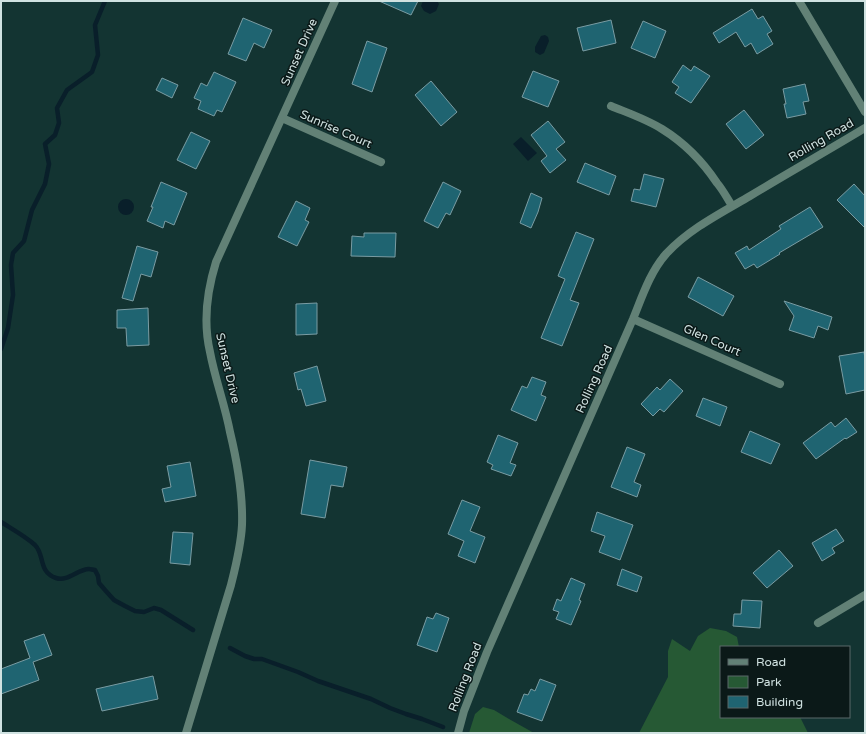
<svg xmlns="http://www.w3.org/2000/svg" width="866" height="734" viewBox="0 0 866 734" font-family="'Varela Round',sans-serif">
<rect width="100%" height="100%" fill="#133432"/>
<path fill="#265934" d="M 710,628 L 726,631 L 737,637 L 739,647 L 721,647 L 721,717 L 800,717 L 808,733 L 639,733 L 668,677 L 668,651 L 672,639 L 690,651 L 698,636 Z
M 483,707 L 494,710 L 509,719 L 534,733 L 469,733 L 475,714 Z"/>
<path fill="#091f2a" d="M 423,1 L 437,1 L 439,4 L 436,11 L 430,14 L 424,11 L 421,6 Z
M 545,35 L 548,37 L 549,41 L 544,53 L 540,55 L 535,52 L 535,47 L 541,36 Z
M 521,137 L 537,153 L 528,161 L 513,144 Z
M118 207a8 8 0 1 1 16 0a8 8 0 1 1-16 0Z"/>
<g fill="none" stroke-linecap="round" stroke-linejoin="round">
<path stroke="#091f2a" stroke-width="4.5" d="M 1,349 L 8,328 L 13,295 L 11,265 L 13,253 L 24,241 L 32,210 L 45,184 L 49,164 L 45,144 L 55,135 L 59,123 L 57,108 L 67,90 L 92,72 L 98,55 L 95,25 L 105,1
M 1,522 C 12,529 25,536 35,545 C 45,555 38,572 56,578 C 68,582 78,569 89,569 C 91,569 93,570 95,570 L 98,576 L 99,583 L 105,590 L 114,600 L 125,606 L 135,611 L 144,612 L 154,608 L 161,610 L 193,630
M 230,648 L 245,656 L 254,659 L 262,659 L 298,672 L 318,681 L 371,699 L 390,708 L 406,714 L 422,719 L 443,727"/>
</g>
<path fill="#1f6471" stroke="#7a9ca3" d="M 379,1 L 418,1 L 411,15 Z
M 752,9 L 758,19 L 763,16 L 772,31 L 767,34 L 773,44 L 757,54 L 751,43 L 745,47 L 736,32 L 719,43 L 713,33 Z
M 243,18 L 272,30 L 264,48 L 254,43 L 246,61 L 228,54 Z
M 611,20 L 616,43 L 583,51 L 577,28 Z
M 643,21 L 666,31 L 655,58 L 631,48 Z
M 367,41 L 387,48 L 372,92 L 352,84 Z
M 683,65 L 691,71 L 694,66 L 710,76 L 691,103 L 675,93 L 679,87 L 672,82 Z
M 533,71 L 559,81 L 548,107 L 522,97 Z
M 214,72 L 236,82 L 222,112 L 217,110 L 214,116 L 198,109 L 201,101 L 194,98 L 201,83 L 207,86 Z
M 162,78 L 178,85 L 172,98 L 156,90 Z
M 431,81 L 457,112 L 441,126 L 415,95 Z
M 805,84 L 809,101 L 803,102 L 806,114 L 787,118 L 784,104 L 786,104 L 783,89 Z
M 744,110 L 764,135 L 746,149 L 726,124 Z
M 548,121 L 565,142 L 556,149 L 566,160 L 550,173 L 541,161 L 547,156 L 531,135 Z
M 191,132 L 210,141 L 196,169 L 177,160 Z
M 585,163 L 616,176 L 609,195 L 577,182 Z
M 644,174 L 664,179 L 656,207 L 631,201 L 634,189 L 640,190 Z
M 161,182 L 187,193 L 174,225 L 165,221 L 163,228 L 147,221 L 153,207 L 151,207 Z
M 443,182 L 461,191 L 450,215 L 446,213 L 438,228 L 424,221 Z
M 854,184 L 865,196 L 865,228 L 837,200 Z
M 531,193 L 542,198 L 538,212 L 531,228 L 520,223 Z
M 296,201 L 310,208 L 305,220 L 309,222 L 297,246 L 278,237 Z
M 810,207 L 823,227 L 779,253 L 780,254 L 757,268 L 754,264 L 745,269 L 735,253 L 747,246 L 749,250 L 781,229 L 779,226 Z
M 576,232 L 594,239 L 570,300 L 579,303 L 562,346 L 541,338 L 565,279 L 558,276 Z
M 364,233 L 396,233 L 395,257 L 351,256 L 352,236 L 364,237 Z
M 137,246 L 158,252 L 151,277 L 141,274 L 133,301 L 122,298 Z
M 698,277 L 734,296 L 723,316 L 688,297 Z
M 784,301 L 832,317 L 828,330 L 818,326 L 814,338 L 789,330 L 794,316 Z
M 317,303 L 317,334 L 296,335 L 296,304 Z
M 148,308 L 149,345 L 127,346 L 126,328 L 117,328 L 117,310 Z
M 864,352 L 865,359 L 865,390 L 846,394 L 839,356 Z
M 317,366 L 326,401 L 306,406 L 301,389 L 298,390 L 294,373 Z
M 532,377 L 546,382 L 541,395 L 546,397 L 536,421 L 511,410 L 522,386 L 527,388 Z
M 670,379 L 683,391 L 664,412 L 660,409 L 653,416 L 641,404 L 657,387 L 660,390 Z
M 703,398 L 727,407 L 720,426 L 696,416 Z
M 846,418 L 857,432 L 846,439 L 845,438 L 816,459 L 803,443 L 831,422 L 835,427 Z
M 750,431 L 780,444 L 771,464 L 741,452 Z
M 498,435 L 518,443 L 510,463 L 516,465 L 511,476 L 491,469 L 493,465 L 487,462 Z
M 627,447 L 645,454 L 634,482 L 641,485 L 637,497 L 611,487 Z
M 310,460 L 347,467 L 343,487 L 331,485 L 325,518 L 301,514 Z
M 190,462 L 196,496 L 165,502 L 162,489 L 171,487 L 167,466 Z
M 462,500 L 480,507 L 470,531 L 485,537 L 475,563 L 458,556 L 464,541 L 448,534 Z
M 597,512 L 633,525 L 620,560 L 599,552 L 605,536 L 591,531 Z
M 836,529 L 844,541 L 832,548 L 835,553 L 822,561 L 812,543 Z
M 173,532 L 193,533 L 190,565 L 170,563 Z
M 779,550 L 793,566 L 767,588 L 753,573 Z
M 622,569 L 642,577 L 637,592 L 617,585 Z
M 571,578 L 585,584 L 579,600 L 581,601 L 571,625 L 556,619 L 559,612 L 553,610 L 557,599 L 561,601 Z
M 742,600 L 762,601 L 760,628 L 733,626 L 734,614 L 741,614 Z
M 436,613 L 449,618 L 437,652 L 417,645 L 427,617 L 433,619 Z
M 44,634 L 52,655 L 33,662 L 39,680 L 1,694 L 1,669 L 30,658 L 24,641 Z
M 153,676 L 158,699 L 102,711 L 96,689 Z
M 540,679 L 556,685 L 542,721 L 517,712 L 524,694 L 528,695 L 531,689 L 535,691 Z"/>
<g fill="none" stroke-linecap="round" stroke-linejoin="round">
<path stroke="#628176" stroke-width="8" d="M 799,1 L 865,112
M 611,106 C 628,113 646,119 662,129 C 683,142 703,162 717,183 C 723,190 727,198 732,206
M 282,118 L 381,162
M 633,319 L 780,384
M 818,623 L 865,595
M 186,733 L 231,585 C 236,565 241,546 242,525 C 243,495 237,461 230,432 C 225,405 215,379 210,352 C 203,322 207,291 216,262 L 335,1
M 458,733 L 464,711 L 487,652 L 633,319 C 642,297 650,272 666,254 C 689,229 721,213 750,196 C 788,173 827,151 865,128"/>
</g>
<g text-anchor="middle" dominant-baseline="central" stroke-width="3" stroke-linejoin="round" paint-order="stroke">
<g font-size="12" fill="#d0e2e1" stroke="#0b1918">
<text transform="translate(299 52) rotate(-66)">Sunset Drive</text>
<text transform="translate(336 129) rotate(24)">Sunrise Court</text>
<text transform="translate(821 140) rotate(-30)">Rolling Road</text>
<text transform="translate(712 340) rotate(24)">Glen Court</text>
<text transform="translate(228 368) rotate(77)">Sunset Drive</text>
<text transform="translate(594 379) rotate(-66)">Rolling Road</text>
<text transform="translate(465 677) rotate(-69)">Rolling Road</text>
</g>
</g>
<rect width="866" height="734" fill="none" stroke="#d0e2e1" stroke-width="4"/>
<rect x="720" y="646" width="130" height="72" fill="#0b1918" stroke="#5a6968"/>
<rect x="728" y="659" width="20" height="6" fill="#628176" stroke="#5a6968"/>
<text x="756" y="666" font-size="12" fill="#d0e2e1">Road</text>
<rect x="728" y="676" width="20" height="12" fill="#265934" stroke="#5a6968"/>
<text x="756" y="686" font-size="12" fill="#d0e2e1">Park</text>
<rect x="728" y="696" width="20" height="12" fill="#1f6471" stroke="#5a6968"/>
<text x="756" y="706" font-size="12" fill="#d0e2e1">Building</text>
</svg>
